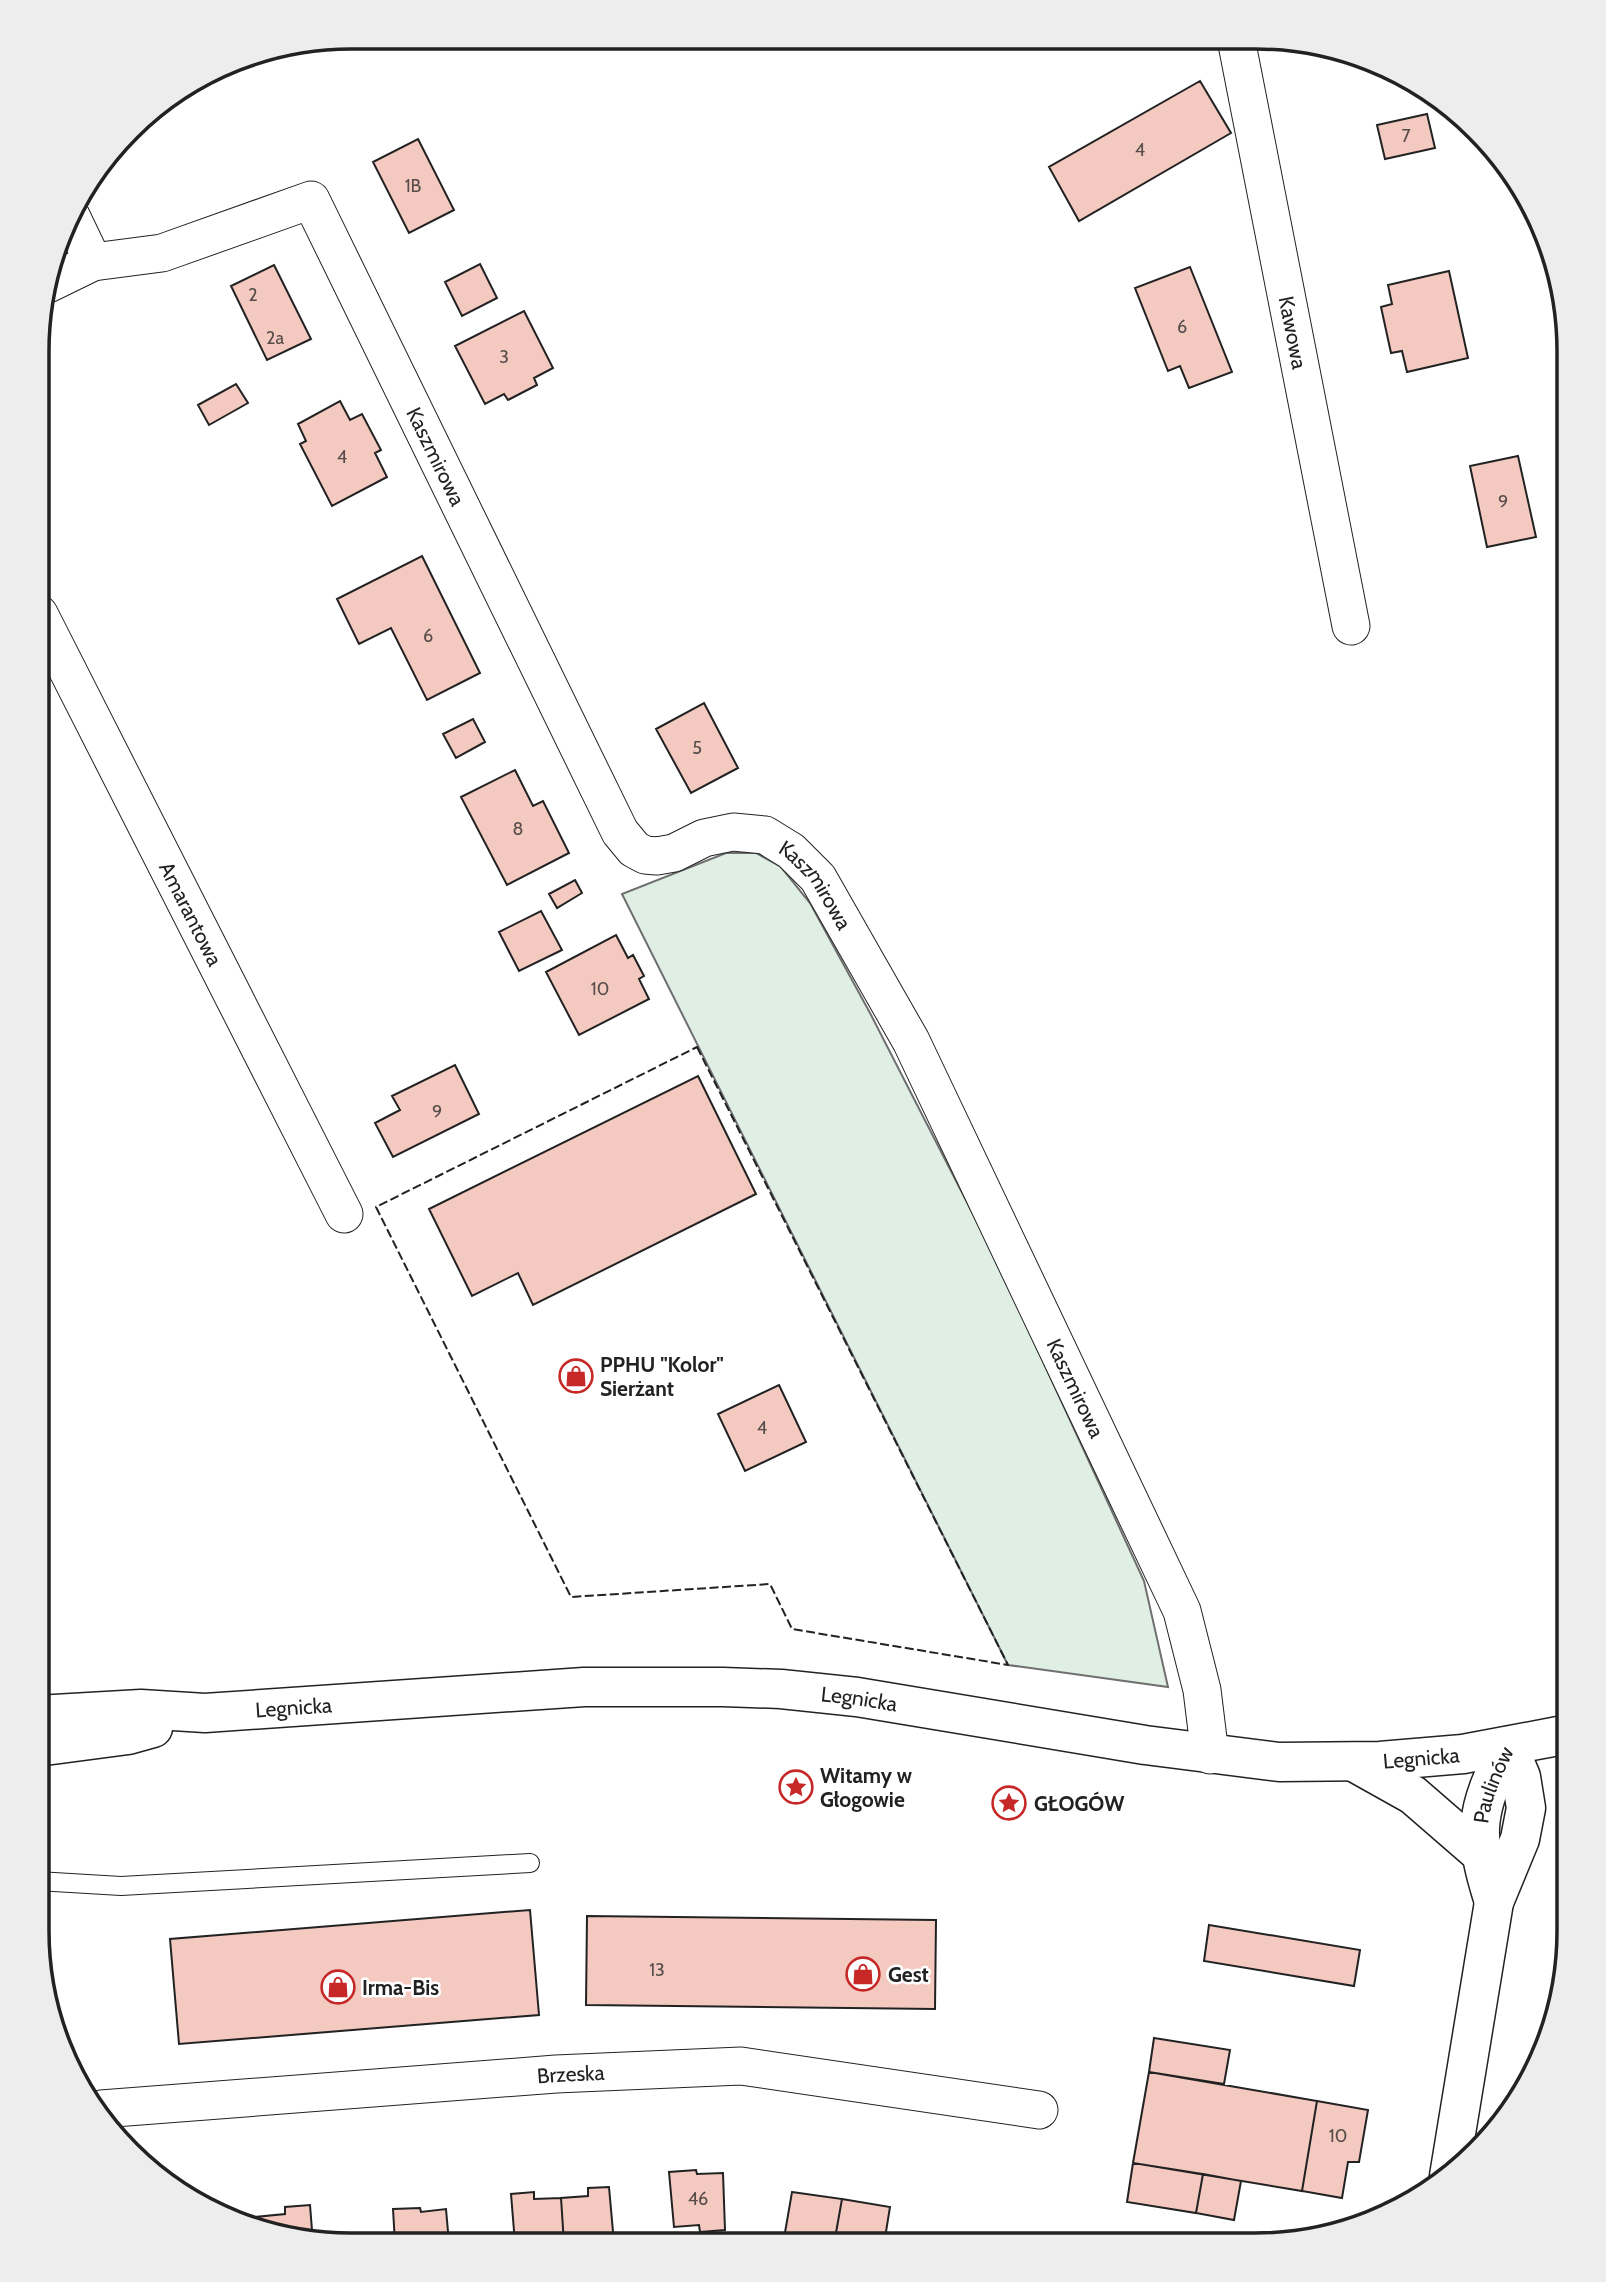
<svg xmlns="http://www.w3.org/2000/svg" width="1606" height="2282" viewBox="0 0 1606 2282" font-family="Cabin,sans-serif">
<rect width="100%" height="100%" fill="#fff"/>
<path fill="#e0efe3" stroke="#6f6f6f" stroke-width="2" d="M 726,853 L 756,853 L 781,867 L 810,903 L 870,1013 L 994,1255 L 1144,1581 L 1168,1687 L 1008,1665 L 622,894 Z"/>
<path fill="#f3c9c0" stroke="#222" stroke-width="2" d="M 1200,81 L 1231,133 L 1079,221 L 1049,167 Z
M 1427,114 L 1435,148 L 1385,159 L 1377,125 Z
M 418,139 L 454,210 L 409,233 L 373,162 Z
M 480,264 L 497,298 L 462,316 L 445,282 Z
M 274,265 L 311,339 L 267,360 L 231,286 Z
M 1190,267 L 1232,372 L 1189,388 L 1180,366 L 1168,371 L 1135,288 Z
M 1449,271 L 1468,358 L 1407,372 L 1402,351 L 1391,353 L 1381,307 L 1392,304 L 1388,285 Z
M 524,311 L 553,368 L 534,378 L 537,385 L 508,400 L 504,394 L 485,404 L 455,346 Z
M 236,384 L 248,403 L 209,425 L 198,405 Z
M 340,401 L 350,420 L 362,414 L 381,450 L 375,453 L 387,477 L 332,506 L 300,444 L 306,441 L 298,424 Z
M 1518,456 L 1536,537 L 1487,547 L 1470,466 Z
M 422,556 L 480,673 L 427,700 L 391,628 L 359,644 L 337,599 Z
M 704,703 L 738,768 L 691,793 L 656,729 Z
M 473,719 L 485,742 L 456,758 L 443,734 Z
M 515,770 L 533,806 L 543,801 L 569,853 L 507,885 L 461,797 Z
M 575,880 L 582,893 L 557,908 L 549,894 Z
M 541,911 L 562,950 L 519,971 L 499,932 Z
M 616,935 L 628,958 L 633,955 L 644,976 L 639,979 L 649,999 L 579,1035 L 546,972 Z
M 455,1065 L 479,1114 L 393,1157 L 375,1123 L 400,1110 L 392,1096 Z
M 698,1076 L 756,1194 L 533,1305 L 518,1273 L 472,1296 L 429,1209 Z
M 779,1385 L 806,1442 L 745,1471 L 718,1414 Z
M 530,1910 L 539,2015 L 179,2044 L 170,1939 Z
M 587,1916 L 936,1920 L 935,2009 L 586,2005 Z
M 1209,1925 L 1360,1950 L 1354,1986 L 1204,1961 Z
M 1154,2038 L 1230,2050 L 1224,2084 L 1149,2072 Z
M 1149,2072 L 1317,2101 L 1302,2191 L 1133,2163 Z
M 1317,2101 L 1368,2110 L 1359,2162 L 1348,2162 L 1342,2198 L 1302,2191 Z
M 1133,2163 L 1203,2174 L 1196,2213 L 1127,2202 Z
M 696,2170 L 697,2174 L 723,2173 L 725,2230 L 700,2232 L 699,2225 L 674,2227 L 669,2172 Z
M 1203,2174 L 1241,2181 L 1234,2220 L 1196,2213 Z
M 609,2187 L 614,2243 L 564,2243 L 561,2198 L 588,2196 L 588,2188 Z
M 534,2192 L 534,2199 L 561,2198 L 564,2243 L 515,2243 L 511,2194 Z
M 792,2192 L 842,2199 L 834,2244 L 783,2244 Z
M 842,2199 L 890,2207 L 884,2244 L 834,2244 Z
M 310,2205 L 313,2243 L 256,2228 L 255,2217 L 285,2214 L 285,2207 Z
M 420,2208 L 421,2212 L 446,2209 L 449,2243 L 395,2243 L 393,2209 Z
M 227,2211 L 227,2219 L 255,2217 L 256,2228 L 231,2222 L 214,2212 Z"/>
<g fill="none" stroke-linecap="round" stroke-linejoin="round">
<defs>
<path id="service" d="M 37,1881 L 121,1886 L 530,1863"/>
<g id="minor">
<path id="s1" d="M 1236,39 L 1351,626"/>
<path id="s2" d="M 71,216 L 93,262 L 162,253 L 311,200 L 620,832 L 634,849 L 645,855 L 657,856 L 674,853 L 704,838 L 733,832 L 765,835 L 791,851 L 818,878 L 911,1041 L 1182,1611 L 1202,1690 L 1210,1755"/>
<path d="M 48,284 L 93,262"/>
<path id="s3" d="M 39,614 L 344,1214"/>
<path id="s4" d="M 101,2109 L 556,2074 L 741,2066 L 1039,2110"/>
</g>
<g id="tertiary">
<path d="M 1354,1762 L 1413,1795 L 1481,1854"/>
<path id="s5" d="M 1494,1902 C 1472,1833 1475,1811 1508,1746"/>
<path d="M 1449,2176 L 1494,1902 L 1520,1839 L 1526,1808 L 1521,1777 L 1508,1746"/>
</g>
<g id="primary">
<path id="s6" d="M 37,1715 L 141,1709 L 205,1713 L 584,1687 L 723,1687 L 781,1689 L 857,1697 L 1145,1745 L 1279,1762 L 1380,1761 L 1463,1754 L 1569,1734"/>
<path d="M 37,1747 L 128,1735 L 153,1728"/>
</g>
</defs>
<use href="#service" stroke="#222" stroke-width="20"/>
<use href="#minor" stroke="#222" stroke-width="39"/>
<use href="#tertiary" stroke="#222" stroke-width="41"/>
<use href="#primary" stroke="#222" stroke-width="41"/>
<use href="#service" stroke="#fff" stroke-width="18"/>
<use href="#minor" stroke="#fff" stroke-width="37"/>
<use href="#tertiary" stroke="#fff" stroke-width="38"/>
<use href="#primary" stroke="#fff" stroke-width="38"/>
<path stroke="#222" stroke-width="2" stroke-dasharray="9 3.5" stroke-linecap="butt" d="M 697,1047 L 1008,1665 L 792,1629 L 770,1584 L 571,1597 L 376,1207 Z"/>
</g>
<defs>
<symbol id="shop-ring" viewBox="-11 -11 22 22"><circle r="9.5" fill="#fff" stroke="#c62828" stroke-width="1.5"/><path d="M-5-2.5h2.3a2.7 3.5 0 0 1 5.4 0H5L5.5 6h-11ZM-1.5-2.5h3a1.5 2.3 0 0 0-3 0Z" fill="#c62828"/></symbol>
<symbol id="sight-ring" viewBox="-11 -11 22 22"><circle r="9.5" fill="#fff" stroke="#c62828" stroke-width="1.5"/><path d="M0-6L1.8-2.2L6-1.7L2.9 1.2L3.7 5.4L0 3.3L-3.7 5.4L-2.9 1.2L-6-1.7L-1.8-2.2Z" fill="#c62828"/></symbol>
</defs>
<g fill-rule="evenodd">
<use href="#shop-ring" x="557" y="1357" width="38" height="38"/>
<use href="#sight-ring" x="777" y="1768" width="38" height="38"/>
<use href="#sight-ring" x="990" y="1784" width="38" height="38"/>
<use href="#shop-ring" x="844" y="1955" width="38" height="38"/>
<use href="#shop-ring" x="319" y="1968" width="38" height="38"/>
</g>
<g text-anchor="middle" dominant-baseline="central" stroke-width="5" stroke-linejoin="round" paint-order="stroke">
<g font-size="18" fill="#564c4a">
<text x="1406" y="136">7</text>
<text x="1140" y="150">4</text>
<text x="413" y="186">1B</text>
<text x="253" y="295">2</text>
<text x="1182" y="327">6</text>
<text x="275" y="338">2a</text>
<text x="504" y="357">3</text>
<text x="342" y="457">4</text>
<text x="1503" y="502">9</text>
<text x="428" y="636">6</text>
<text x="697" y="748">5</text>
<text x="518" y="829">8</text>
<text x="600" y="989">10</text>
<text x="437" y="1112">9</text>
<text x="762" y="1428">4</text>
<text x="657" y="1970">13</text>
<text x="1338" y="2136">10</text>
<text x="698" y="2199">46</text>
</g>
<g font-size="21" fill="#222" stroke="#fff">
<text stroke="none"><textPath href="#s1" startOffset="299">Kawowa</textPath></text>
<text stroke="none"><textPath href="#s2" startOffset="564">Kaszmirowa</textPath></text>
<text stroke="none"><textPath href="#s2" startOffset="1214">Kaszmirowa</textPath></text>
<text stroke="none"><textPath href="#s3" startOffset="336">Amarantowa</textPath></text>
<text stroke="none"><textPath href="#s2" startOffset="1782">Kaszmirowa</textPath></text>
<text stroke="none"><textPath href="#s6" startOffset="824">Legnicka</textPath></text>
<text stroke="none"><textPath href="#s6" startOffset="257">Legnicka</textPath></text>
<text stroke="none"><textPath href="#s6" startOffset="1391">Legnicka</textPath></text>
<text stroke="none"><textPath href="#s5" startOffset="121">Paulinów</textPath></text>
<text stroke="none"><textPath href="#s4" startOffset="471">Brzeska</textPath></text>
</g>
<g font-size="21" font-weight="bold" fill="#222" stroke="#fff" text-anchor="start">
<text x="600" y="1364">PPHU "Kolor"<tspan x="600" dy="24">Sierżant</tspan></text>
<text x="820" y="1775">Witamy w<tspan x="820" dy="24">Głogowie</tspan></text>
<text x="1034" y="1803">GŁOGÓW</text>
<text x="888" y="1974">Gest</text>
<text x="362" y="1987">Irma-Bis</text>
</g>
</g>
<path d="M0 0H1606V2282H0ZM351 49H1255A302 302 0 0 1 1557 351V1931A302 302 0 0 1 1255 2233H351A302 302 0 0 1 49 1931V351A302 302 0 0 1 351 49Z" fill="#ededed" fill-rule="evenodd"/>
<path fill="none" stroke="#222" stroke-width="3.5" d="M351 49H1255A302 302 0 0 1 1557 351V1931A302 302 0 0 1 1255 2233H351A302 302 0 0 1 49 1931V351A302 302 0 0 1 351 49Z"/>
</svg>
